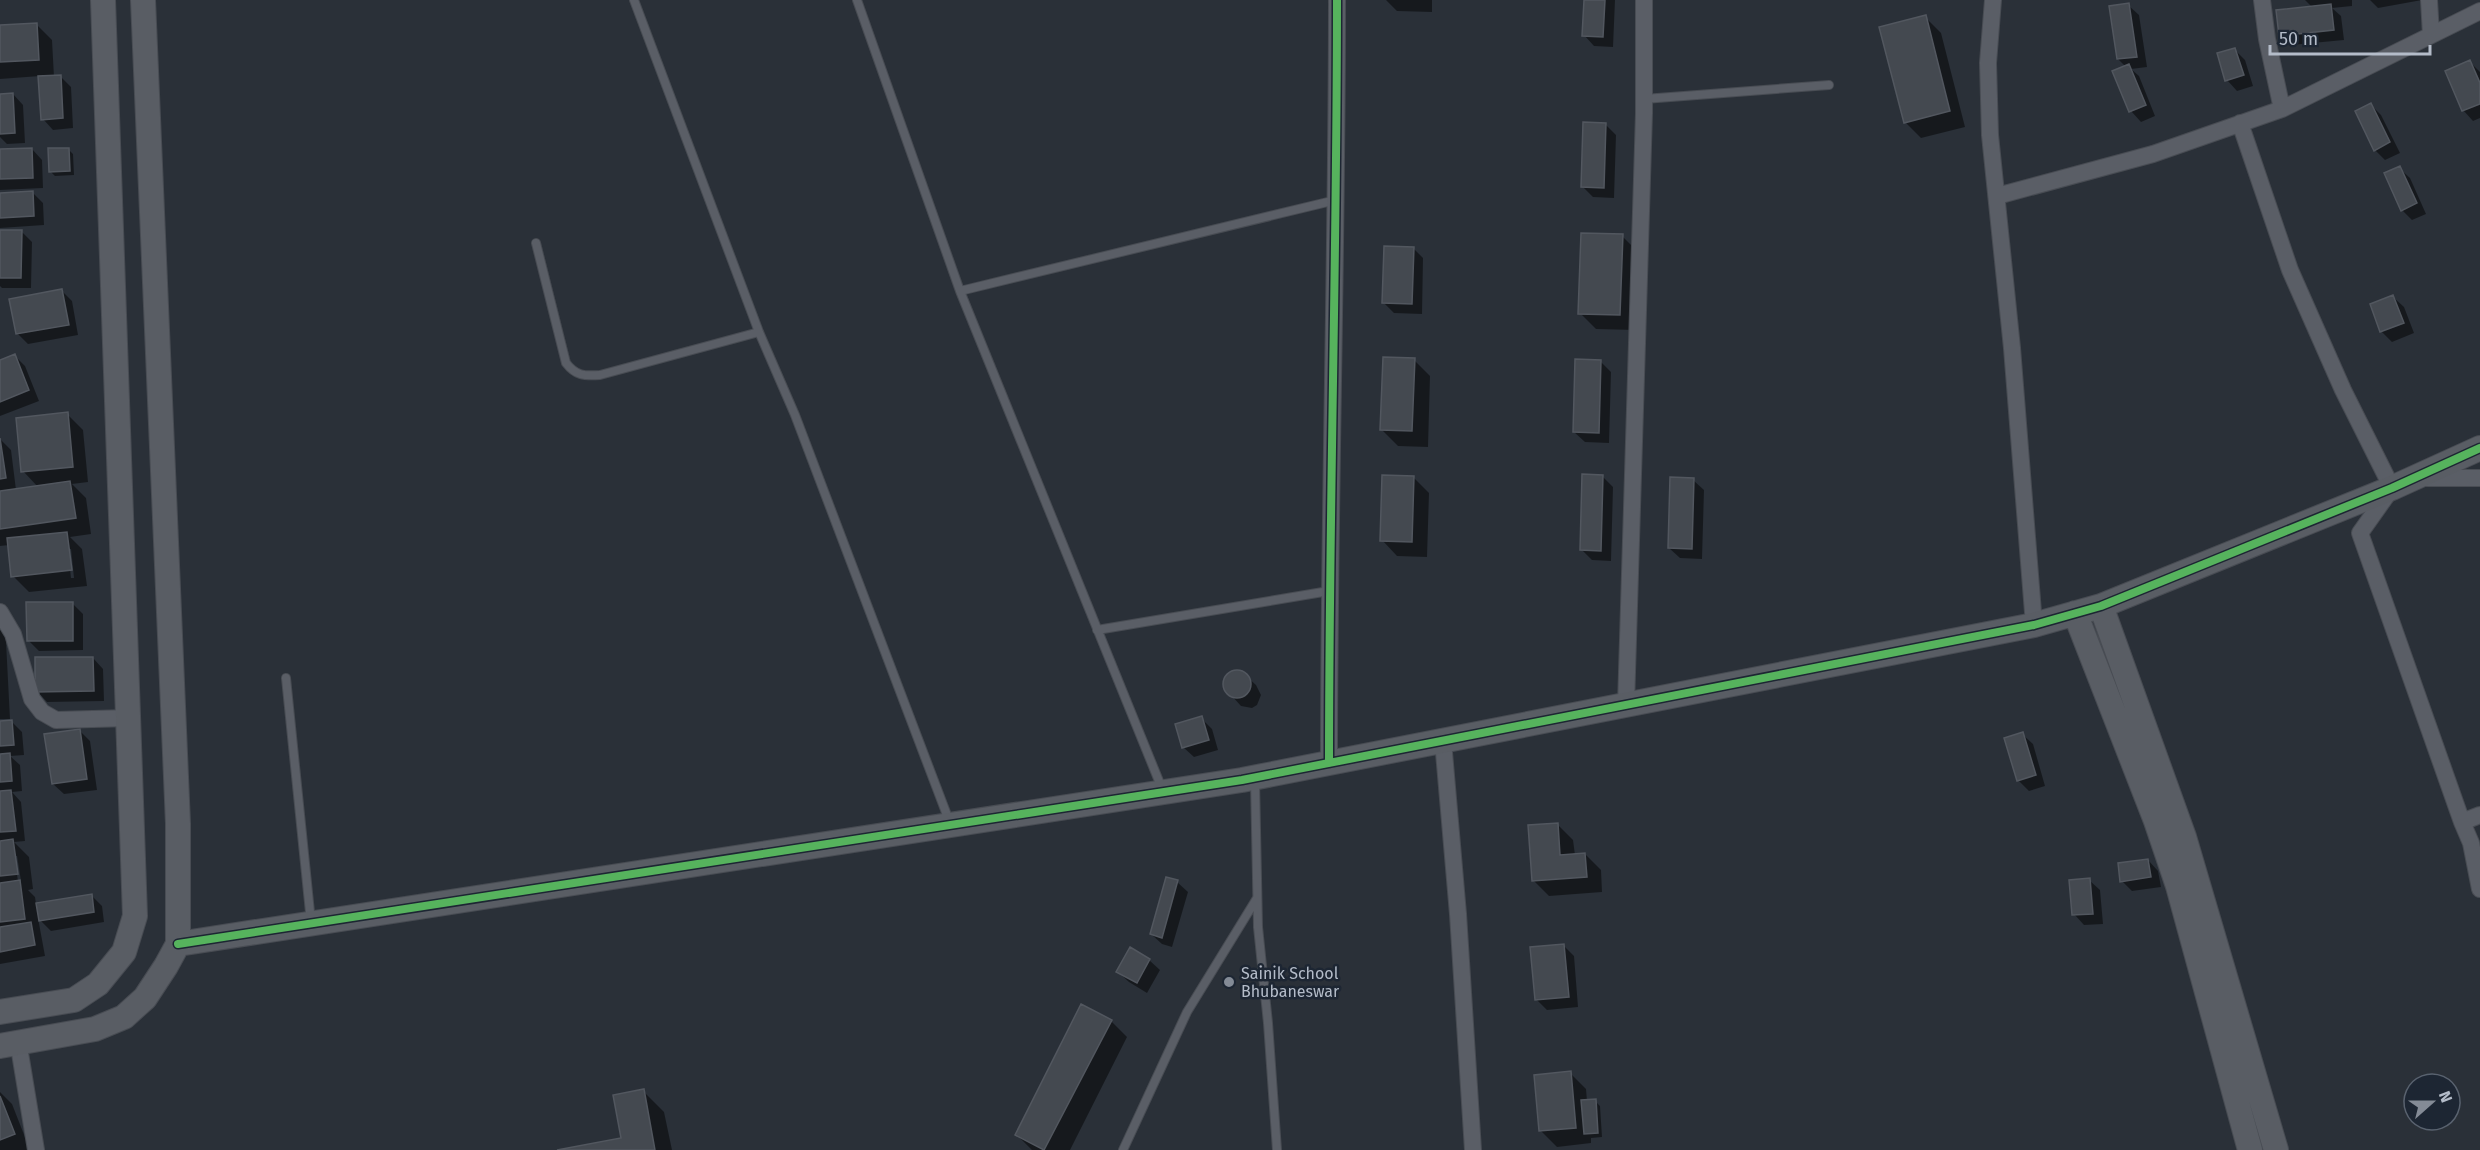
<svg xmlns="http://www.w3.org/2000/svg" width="2480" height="1150" viewBox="0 0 2480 1150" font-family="'Fira Sans',sans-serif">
<rect width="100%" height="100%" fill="#2a3038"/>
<path fill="#0007" fill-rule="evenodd" d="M 1386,0 L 1432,0 L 1432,12 L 1397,11 Z
M 1585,0 L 1615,0 L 1613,47 L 1594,46 L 1584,35 Z
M 2305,0 L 2352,0 L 2352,6 L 2332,8 L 2341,16 L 2344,40 L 2291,45 L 2280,35 L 2313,8 Z
M 2370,0 L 2422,0 L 2378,8 Z
M 2128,5 L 2139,15 L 2147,67 L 2131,69 L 2139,76 L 2155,116 L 2141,122 L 2131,111 L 2126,67 L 2118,59 Z
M 1925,17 L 1941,33 L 1965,127 L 1921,138 L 1905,122 Z
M 36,24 L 52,40 L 54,77 L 60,76 L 71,87 L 73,128 L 53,130 L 43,119 L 40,76 L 0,79 L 0,27 Z
M 2235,50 L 2245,60 L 2253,86 L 2237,91 L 2227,80 Z
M 2470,62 L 2480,72 L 2480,118 L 2473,121 L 2463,110 Z
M 13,94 L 23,105 L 25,143 L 7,144 L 0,137 L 0,95 Z
M 2371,105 L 2381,115 L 2400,153 L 2385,160 L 2375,150 Z
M 1605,124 L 1616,135 L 1614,198 L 1593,197 L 1583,187 Z
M 32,149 L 42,160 L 43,188 L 0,190 L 0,150 Z
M 68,149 L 73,154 L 74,175 L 55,176 L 50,171 Z
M 2399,168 L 2410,178 L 2426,214 L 2412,220 L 2402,210 Z
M 32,192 L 43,203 L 44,225 L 0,228 L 0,194 Z
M 0,231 L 21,231 L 32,242 L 31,288 L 2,288 L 0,286 Z
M 1622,236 L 1638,252 L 1635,330 L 1596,329 L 1580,313 Z
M 1413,248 L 1423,258 L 1422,314 L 1394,313 L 1384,303 Z
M 62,291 L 72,301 L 78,335 L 28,344 L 17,333 Z
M 2393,297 L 2404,307 L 2414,333 L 2392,342 L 2381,331 Z
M 15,356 L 25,366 L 39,401 L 0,416 L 0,362 Z
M 1414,360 L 1430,376 L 1428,447 L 1398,446 L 1382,430 Z
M 1601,362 L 1611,372 L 1609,443 L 1585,442 L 1574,432 Z
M 67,414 L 83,430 L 88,482 L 72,484 L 86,498 L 91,534 L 70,537 L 82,549 L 87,586 L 29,592 L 13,576 L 9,545 L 0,546 L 0,439 L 11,450 L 16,490 L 38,487 L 23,471 ZM 68,549 L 71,549 L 74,578 L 71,578 Z
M 1413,477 L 1429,493 L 1427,557 L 1397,556 L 1382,540 Z
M 1603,477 L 1613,487 L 1611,561 L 1592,560 L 1582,550 Z
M 1693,480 L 1704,490 L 1702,559 L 1680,558 L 1669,548 Z
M 72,603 L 83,614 L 83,650 L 39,651 L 28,640 Z
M 0,616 L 5,622 L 10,719 L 0,719 Z
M 93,658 L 103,669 L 104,701 L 47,702 L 37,691 Z
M 1234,673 L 1245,675 L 1256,685 L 1261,695 L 1257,705 L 1252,708 L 1241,706 L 1231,695 L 1225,685 L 1226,680 Z
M 1201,718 L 1212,729 L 1218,750 L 1194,757 L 1183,747 Z
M 12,722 L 22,732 L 24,755 L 10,756 L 20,765 L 22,791 L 12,792 L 21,802 L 25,841 L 14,842 L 29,857 L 33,889 L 28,890 L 35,897 L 36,904 L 91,895 L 102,906 L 104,922 L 51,931 L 38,918 L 45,956 L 0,964 L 0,723 ZM 14,856 L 17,856 L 21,881 L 18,881 Z
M 79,730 L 90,741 L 97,790 L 64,794 L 53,784 Z
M 2022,734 L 2033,744 L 2045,786 L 2029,791 L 2018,780 Z
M 1557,824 L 1573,840 L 1575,855 L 1585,854 L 1601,870 L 1602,892 L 1549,896 L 1533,880 Z
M 2148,860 L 2158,871 L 2161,887 L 2132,891 L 2122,881 Z
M 2089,880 L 2100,890 L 2103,924 L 2084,925 L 2074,914 Z
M 1177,882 L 1188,892 L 1172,947 L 1162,944 L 1151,934 Z
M 1563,945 L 1574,956 L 1578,1007 L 1547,1010 L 1536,999 Z
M 1149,960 L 1160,970 L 1147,993 L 1129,982 L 1118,972 Z
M 1111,1021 L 1127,1037 L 1070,1150 L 1032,1150 L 1017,1135 Z
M 1570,1073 L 1586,1089 L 1587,1101 L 1595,1101 L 1600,1106 L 1602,1137 L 1591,1138 L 1591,1143 L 1557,1147 L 1541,1131 Z
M 643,1091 L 664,1112 L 672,1150 L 565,1150 L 622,1139 Z
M 0,1092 L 12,1104 L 30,1150 L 0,1150 Z"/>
<path fill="#444950" stroke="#52575f" stroke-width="1.5" d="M 1584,0 L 1605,0 L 1603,37 L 1582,36 Z
M 2129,3 L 2137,57 L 2117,59 L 2109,6 Z
M 2331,4 L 2334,30 L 2279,36 L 2276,10 Z
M 1926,15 L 1950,111 L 1904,123 L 1879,27 Z
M 37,23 L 39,60 L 0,62 L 0,25 Z
M 2235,48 L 2244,75 L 2225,81 L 2217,53 Z
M 2470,60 L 2480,83 L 2480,104 L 2462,111 L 2445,71 Z
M 2129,64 L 2146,105 L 2129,112 L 2112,71 Z
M 61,75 L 63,118 L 41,120 L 38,76 Z
M 13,93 L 15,133 L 0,134 L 0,94 Z
M 2371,103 L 2390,142 L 2374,151 L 2355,111 Z
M 1583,122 L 1606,123 L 1604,188 L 1581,187 Z
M 32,148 L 33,178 L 0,179 L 0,149 Z
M 48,148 L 69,148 L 70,171 L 49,172 Z
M 2400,166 L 2417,203 L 2401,211 L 2384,173 Z
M 33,191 L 34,216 L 0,218 L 0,193 Z
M 0,230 L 22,230 L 21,278 L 0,278 Z
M 1581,233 L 1623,234 L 1620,315 L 1578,314 Z
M 1384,246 L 1414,247 L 1412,304 L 1382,303 Z
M 62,289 L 69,325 L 16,334 L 9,299 Z
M 2393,295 L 2404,323 L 2380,332 L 2370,304 Z
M 15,354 L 29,390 L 0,402 L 0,360 Z
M 1383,357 L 1415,358 L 1412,431 L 1380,430 Z
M 1575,359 L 1601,360 L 1599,433 L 1573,432 Z
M 68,412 L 73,467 L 21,472 L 16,418 Z
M 0,438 L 6,478 L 0,479 Z
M 1582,474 L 1603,475 L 1601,551 L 1580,550 Z
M 1382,475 L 1414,476 L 1412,542 L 1380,541 Z
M 1670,477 L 1694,478 L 1692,549 L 1668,548 Z
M 70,481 L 76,518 L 0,529 L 0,491 Z
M 67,532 L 72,570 L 11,577 L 7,538 Z
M 26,602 L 73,602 L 73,641 L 27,641 Z
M 35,657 L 93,657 L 94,691 L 35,692 Z
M1223 684a14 14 0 1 1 28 0a14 14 0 1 1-28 0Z
M 1202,716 L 1209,740 L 1182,748 L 1175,724 Z
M 12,720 L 14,745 L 0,746 L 0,721 Z
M 80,729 L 87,779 L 52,784 L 44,734 Z
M 2023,732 L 2036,775 L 2017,781 L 2004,738 Z
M 10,753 L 12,781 L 0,782 L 0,754 Z
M 11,790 L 16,831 L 0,832 L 0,791 Z
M 1558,823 L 1560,855 L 1585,853 L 1587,877 L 1532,881 L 1528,825 Z
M 13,839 L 18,874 L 0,876 L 0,841 Z
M 2148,859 L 2151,877 L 2120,882 L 2118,863 Z
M 1166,877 L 1178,880 L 1162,938 L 1150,934 Z
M 2090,878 L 2093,914 L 2072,915 L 2069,880 Z
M 20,880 L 25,919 L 0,922 L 0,883 Z
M 92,894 L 94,912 L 39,921 L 36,903 Z
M 31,922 L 35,945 L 0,952 L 0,927 Z
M 1564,944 L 1569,997 L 1535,1000 L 1530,947 Z
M 1130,947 L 1150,959 L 1137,983 L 1116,972 Z
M 1081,1004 L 1112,1020 L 1044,1150 L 1015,1135 Z
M 1571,1071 L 1576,1128 L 1539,1131 L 1534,1075 Z
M 644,1089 L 655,1150 L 557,1150 L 621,1138 L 613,1095 Z
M 0,1096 L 15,1134 L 0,1140 Z
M 1596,1099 L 1598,1133 L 1584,1134 L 1581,1100 Z"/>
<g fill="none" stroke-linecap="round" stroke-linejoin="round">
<defs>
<path id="lane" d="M 634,0 L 759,332 L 795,415 L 950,823
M 857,0 L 960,291 L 1163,791
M 1644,99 L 1829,85
M 536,243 L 566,363 C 576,376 584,376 600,375 L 759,332
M 960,291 L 1336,200
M 1097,630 L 1329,591
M 286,678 L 311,922
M 1255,781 L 1258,927 L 1268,1023 L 1277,1150
M 1123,1150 L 1187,1012 L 1257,898"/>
<path id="street" d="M 1993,0 L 1988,63 L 1990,135 L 2012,348 L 2034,625
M 2262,0 L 2267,39 L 2282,109
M 2429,0 L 2431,35
M 2240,123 L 2290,270 L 2343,390 L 2392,488 L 2360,533 L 2462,822 L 2480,815
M 1997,196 L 2153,154 L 2282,109 L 2480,11
M 2421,478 L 2480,478
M 0,612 L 13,634 L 32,699 L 42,712 L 56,720 L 130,718
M 1626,705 L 1644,113 L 1644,0
M 1443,741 L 1458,914 L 1473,1150
M 1329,763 C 1329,509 1337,254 1337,0
M 2462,822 L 2471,843 L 2480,889
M 18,1041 L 36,1150"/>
<path id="secondary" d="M 2101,606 L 2184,837 L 2276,1150
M 2075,613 L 2156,821 L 2178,886 L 2250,1150
M 178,944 L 1242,780 L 2034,625 L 2101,606 L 2392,488 L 2480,448
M 0,1012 L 74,1000 L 98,984 L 124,952 L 135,916 L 103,0
M 0,1046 L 95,1029 L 124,1017 L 145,998 L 166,966 L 178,944 L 178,824 L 143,0"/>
</defs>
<use href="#lane" stroke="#484c53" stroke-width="10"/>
<use href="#street" stroke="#484c53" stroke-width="18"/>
<use href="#secondary" stroke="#484c53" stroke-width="26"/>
<use href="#lane" stroke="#5a5e66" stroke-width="8"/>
<use href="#street" stroke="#5a5e66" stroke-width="16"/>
<use href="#secondary" stroke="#595d64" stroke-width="24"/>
<defs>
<path id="cycleway" d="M 1329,763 C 1329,509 1337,254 1337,0
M 178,944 L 1242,780 L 2034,625 L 2101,606 L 2392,488 L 2480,448"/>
</defs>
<use href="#cycleway" stroke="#1d2633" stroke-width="11"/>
<use href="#cycleway" stroke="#56b35d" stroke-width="8"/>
</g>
<circle fill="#848b96" stroke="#1d2633" stroke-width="2" cx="1229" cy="982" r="6"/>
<g text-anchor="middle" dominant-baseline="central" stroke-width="5" stroke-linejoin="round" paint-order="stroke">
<g font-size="16" fill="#b4bcc9" stroke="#1d2633" text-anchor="start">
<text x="1241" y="973">Sainik School<tspan x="1241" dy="18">Bhubaneswar</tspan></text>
</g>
</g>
<g transform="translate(2432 1102) rotate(69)"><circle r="28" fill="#1d2633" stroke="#59626f" stroke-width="1.5"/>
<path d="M0-4.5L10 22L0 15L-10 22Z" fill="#848b96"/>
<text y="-9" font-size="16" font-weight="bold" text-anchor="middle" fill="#b4bcc9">N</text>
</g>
<path d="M2270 45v9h160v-9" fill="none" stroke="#b4bcc9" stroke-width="3"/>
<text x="2279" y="45" font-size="18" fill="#b4bcc9" stroke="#1d2633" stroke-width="4.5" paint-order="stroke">50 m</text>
</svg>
